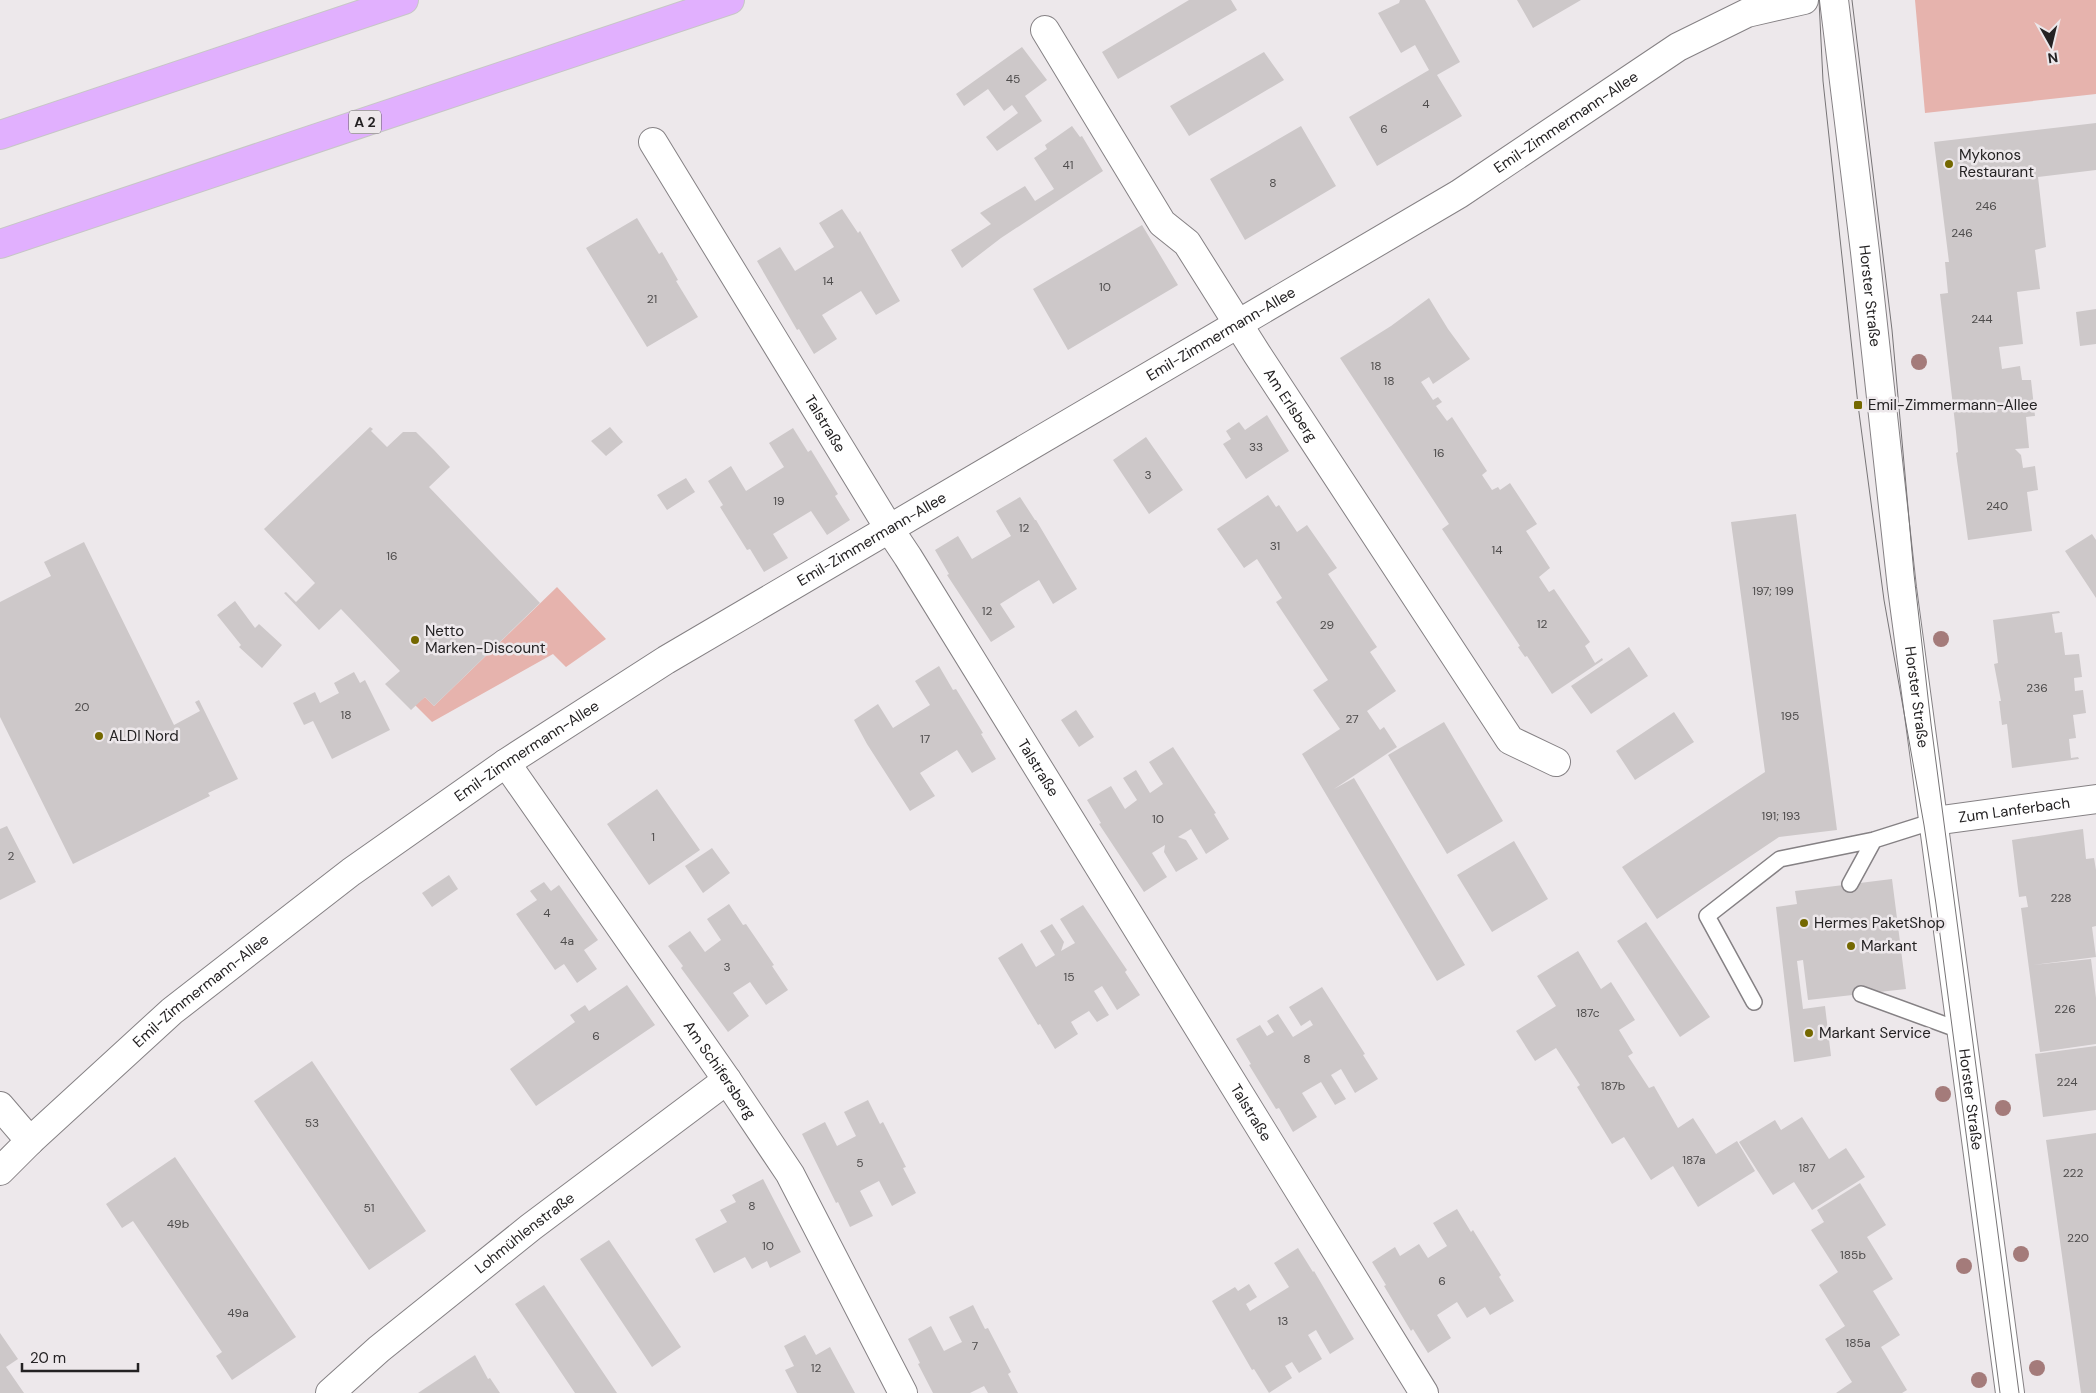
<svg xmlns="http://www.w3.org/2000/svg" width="2096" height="1393" viewBox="0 0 2096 1393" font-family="'DM Sans',sans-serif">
<rect width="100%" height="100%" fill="#ede8eb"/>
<path fill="#e6b3ad" d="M 1915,0 L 2096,0 L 2096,94 L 1925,113 Z
M 557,587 L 606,639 L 566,667 L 553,654 L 432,722 L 415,705 L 425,697 L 434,706 Z"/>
<path fill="#cdc8c9" d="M 1189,0 L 1231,0 L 1237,10 L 1118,79 L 1102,52 Z
M 1400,0 L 1425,0 L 1460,62 L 1437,75 L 1462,116 L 1377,166 L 1349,117 L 1429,70 L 1415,45 L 1401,53 L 1378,13 L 1399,3 Z
M 1517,0 L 1581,0 L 1533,28 Z
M 1022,47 L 1047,80 L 1025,96 L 1042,121 L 997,151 L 986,137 L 1018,113 L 1012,105 L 1004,111 L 988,89 L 964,106 L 956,94 Z
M 1264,52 L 1284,80 L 1189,136 L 1170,106 Z
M 2096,123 L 2096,170 L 2038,177 L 2046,247 L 2035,250 L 2040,289 L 2017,292 L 2023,344 L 1999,347 L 2002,369 L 2020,366 L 2022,380 L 2031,380 L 2035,416 L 2026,417 L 2029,448 L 2015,449 L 2021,455 L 2023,468 L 2035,466 L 2038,490 L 2027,492 L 2032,531 L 1968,540 L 1956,453 L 1958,452 L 1956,432 L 1940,294 L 1948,293 L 1945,262 L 1949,262 L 1934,142 Z
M 1072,126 L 1080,137 L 1082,136 L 1103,171 L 1001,238 L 962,268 L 951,250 L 991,224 L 980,213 L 1025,186 L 1035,201 L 1054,189 L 1034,158 L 1047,149 L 1045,145 Z
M 1301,126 L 1336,186 L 1245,240 L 1210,179 Z
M 842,209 L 858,233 L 860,231 L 900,301 L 876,315 L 861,291 L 822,315 L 837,339 L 814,354 L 799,329 L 797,330 L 757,261 L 780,247 L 795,271 L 834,247 L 819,223 Z
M 637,218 L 659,254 L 662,252 L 678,280 L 676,281 L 698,317 L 647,347 L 586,248 Z
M 1142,225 L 1178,285 L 1068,350 L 1033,289 Z
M 1429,298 L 1448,329 L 1470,359 L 1433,384 L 1429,377 L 1421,382 L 1433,400 L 1438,397 L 1442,402 L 1436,406 L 1447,421 L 1452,417 L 1487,471 L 1482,475 L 1492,490 L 1498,487 L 1500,490 L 1510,483 L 1537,524 L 1526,531 L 1550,568 L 1539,577 L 1549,592 L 1554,589 L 1590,642 L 1585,646 L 1595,663 L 1602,658 L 1603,660 L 1552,694 L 1527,656 L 1525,657 L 1518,647 L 1520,646 L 1442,529 L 1449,524 L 1340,358 L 1391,326 Z
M 2096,309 L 2096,344 L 2080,346 L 2076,312 Z
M 1267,415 L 1289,451 L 1246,479 L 1223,444 L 1231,439 L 1226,431 L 1239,422 L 1245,430 Z
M 370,427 L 373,429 L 371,431 L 387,447 L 403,432 L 416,432 L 434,450 L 450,467 L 429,487 L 540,603 L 434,706 L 425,697 L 411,710 L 385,684 L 400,671 L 341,609 L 319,630 L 284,593 L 286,592 L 296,602 L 315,583 L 264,529 Z
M 610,427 L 623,442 L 606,456 L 591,441 Z
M 793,428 L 808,452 L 811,450 L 838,494 L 835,496 L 850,520 L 827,535 L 811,511 L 773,534 L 788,558 L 764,572 L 750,549 L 747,550 L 720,507 L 723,505 L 708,481 L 731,466 L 746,491 L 784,467 L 769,443 Z
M 1146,437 L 1183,490 L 1149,514 L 1113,460 Z
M 686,478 L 695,492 L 667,510 L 657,495 Z
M 1268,495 L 1276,507 L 1279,505 L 1297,532 L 1307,525 L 1337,568 L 1328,574 L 1377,647 L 1370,652 L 1396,691 L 1367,711 L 1380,730 L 1384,727 L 1397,747 L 1334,789 L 1354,778 L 1465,965 L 1437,981 L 1302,754 L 1340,729 L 1313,690 L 1328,680 L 1276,602 L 1282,598 L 1257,559 L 1244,568 L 1217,529 Z
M 1020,497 L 1035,520 L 1036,520 L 1077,589 L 1053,604 L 1039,580 L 1019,592 L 1000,604 L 1015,627 L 991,642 L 947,575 L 949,574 L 935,550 L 958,536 L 972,559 L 1011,536 L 996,511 Z
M 1796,514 L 1837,830 L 1779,837 L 1657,919 L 1622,867 L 1765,772 L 1731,522 Z
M 2092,534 L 2096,540 L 2096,598 L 2065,551 Z
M 84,542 L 174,725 L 200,711 L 195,702 L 199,700 L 238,779 L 208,793 L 210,796 L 73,864 L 0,717 L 0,602 L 51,576 L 44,562 Z
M 235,601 L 255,628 L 259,624 L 282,645 L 262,668 L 239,647 L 241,645 L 217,615 Z
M 2059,611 L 2060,613 L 2052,614 L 2055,633 L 2062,632 L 2065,655 L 2079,654 L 2082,677 L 2074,678 L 2075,691 L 2083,690 L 2086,713 L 2073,715 L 2076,738 L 2069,739 L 2071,758 L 2078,757 L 2079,759 L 2012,768 L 2007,724 L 2002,725 L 1999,701 L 2001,701 L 1994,664 L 1998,663 L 1993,620 Z
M 1629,647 L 1648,676 L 1591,714 L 1571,686 Z
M 939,666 L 953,690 L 956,689 L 983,733 L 981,734 L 996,759 L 972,773 L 957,750 L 920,773 L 935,796 L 910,811 L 867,744 L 854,720 L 878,704 L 893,728 L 930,705 L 915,681 Z
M 354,672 L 360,683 L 365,680 L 390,730 L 332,759 L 313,721 L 304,725 L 293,703 L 315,692 L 320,703 L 339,693 L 334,683 Z
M 1076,710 L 1094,737 L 1079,747 L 1061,720 Z
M 1674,712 L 1694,742 L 1635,780 L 1616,751 Z
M 1444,722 L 1503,821 L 1447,854 L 1388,755 Z
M 1173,747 L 1216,813 L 1214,814 L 1229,839 L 1206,854 L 1191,829 L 1178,837 L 1186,840 L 1198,859 L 1176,872 L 1164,852 L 1165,845 L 1152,853 L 1167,877 L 1144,892 L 1099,824 L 1101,823 L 1087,800 L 1111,786 L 1125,809 L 1137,800 L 1123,778 L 1136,770 L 1150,793 L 1163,784 L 1149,762 Z
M 657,789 L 700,850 L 649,885 L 607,824 Z
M 7,826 L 36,882 L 0,900 L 0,829 Z
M 2083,829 L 2086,859 L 2094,858 L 2096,870 L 2096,926 L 2092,927 L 2096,957 L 2033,965 L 2091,959 L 2096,998 L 2096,1044 L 2040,1052 L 2021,908 L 2028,907 L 2026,896 L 2019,897 L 2012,840 Z
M 1514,841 L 1548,899 L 1492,932 L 1457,875 Z
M 712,848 L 730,873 L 703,893 L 685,866 Z
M 449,875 L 458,889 L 432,907 L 422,893 Z
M 1892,879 L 1906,989 L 1808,1000 L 1803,960 L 1797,961 L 1803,1009 L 1825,1006 L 1831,1056 L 1794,1062 L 1776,907 L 1797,904 L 1795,891 Z
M 544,882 L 551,891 L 559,885 L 598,940 L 584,950 L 597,969 L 577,983 L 564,964 L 555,970 L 516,914 L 537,900 L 530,891 Z
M 729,904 L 743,925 L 746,924 L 774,965 L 772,966 L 788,990 L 766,1005 L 750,982 L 733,993 L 749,1016 L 728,1032 L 681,968 L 683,966 L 668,946 L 690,931 L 705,952 L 721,940 L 707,919 Z
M 1083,905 L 1127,970 L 1125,972 L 1140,995 L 1117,1010 L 1102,986 L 1094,991 L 1109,1015 L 1097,1022 L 1089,1011 L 1071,1022 L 1078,1034 L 1055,1049 L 1040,1024 L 1038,1025 L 998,958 L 1022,943 L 1036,967 L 1055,955 L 1040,931 L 1052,924 L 1064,942 L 1061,951 L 1075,943 L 1060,919 Z
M 1646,922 L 1710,1017 L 1680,1037 L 1617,941 Z
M 1578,951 L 1601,989 L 1611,982 L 1635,1020 L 1619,1030 L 1633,1053 L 1628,1056 L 1649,1088 L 1654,1086 L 1678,1128 L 1693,1118 L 1716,1154 L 1737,1141 L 1755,1171 L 1698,1207 L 1673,1166 L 1651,1180 L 1624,1137 L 1612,1144 L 1577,1087 L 1580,1085 L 1556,1048 L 1535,1061 L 1516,1031 L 1556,1006 L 1537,976 Z
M 627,985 L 655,1025 L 536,1106 L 510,1069 L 575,1022 L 570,1015 L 585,1005 L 589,1011 Z
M 1322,987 L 1365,1054 L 1363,1055 L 1378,1079 L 1355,1093 L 1341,1069 L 1331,1075 L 1346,1099 L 1335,1105 L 1321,1082 L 1302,1093 L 1317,1117 L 1293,1132 L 1279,1108 L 1276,1109 L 1249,1065 L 1251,1064 L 1236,1039 L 1260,1025 L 1267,1036 L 1274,1032 L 1267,1021 L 1278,1014 L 1293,1037 L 1313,1025 L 1310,1020 L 1301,1026 L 1289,1007 Z
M 2096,1046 L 2096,1110 L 2043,1117 L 2035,1054 Z
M 312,1061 L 426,1231 L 369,1270 L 254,1101 Z
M 868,1100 L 880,1124 L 883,1122 L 906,1167 L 903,1168 L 916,1193 L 892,1206 L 879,1181 L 860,1191 L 873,1216 L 850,1227 L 838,1202 L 836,1203 L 802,1134 L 825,1122 L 837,1146 L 856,1136 L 844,1112 Z
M 1802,1117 L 1829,1159 L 1846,1148 L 1865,1177 L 1812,1210 L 1794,1182 L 1773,1195 L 1739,1142 L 1775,1120 L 1781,1130 Z
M 2096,1133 L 2096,1393 L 2081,1393 L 2046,1140 Z
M 175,1157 L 296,1337 L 232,1380 L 216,1356 L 222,1352 L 133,1221 L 122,1228 L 106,1204 Z
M 763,1179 L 801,1252 L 770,1268 L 767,1261 L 752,1269 L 745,1257 L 714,1273 L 695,1239 L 727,1222 L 720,1210 L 736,1202 L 732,1195 Z
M 1860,1183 L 1886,1225 L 1867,1237 L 1893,1279 L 1873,1291 L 1900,1335 L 1881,1347 L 1907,1390 L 1902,1393 L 1836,1393 L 1852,1382 L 1825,1339 L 1845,1326 L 1819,1285 L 1838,1272 L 1811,1230 L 1824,1222 L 1817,1210 Z
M 1457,1209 L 1471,1232 L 1473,1230 L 1501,1275 L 1499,1277 L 1514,1301 L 1490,1315 L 1485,1307 L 1467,1318 L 1457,1302 L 1437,1315 L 1451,1338 L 1428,1353 L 1413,1329 L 1411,1331 L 1384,1286 L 1386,1285 L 1372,1262 L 1395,1247 L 1400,1256 L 1419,1244 L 1428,1258 L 1447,1246 L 1433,1223 Z
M 609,1240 L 681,1347 L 652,1367 L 580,1259 Z
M 1298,1248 L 1313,1272 L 1314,1271 L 1354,1339 L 1330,1354 L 1316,1330 L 1308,1335 L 1322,1359 L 1299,1373 L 1292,1362 L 1285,1366 L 1292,1378 L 1269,1393 L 1254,1369 L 1252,1370 L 1212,1301 L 1235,1287 L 1238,1291 L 1249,1284 L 1257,1297 L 1246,1304 L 1250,1311 L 1289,1287 L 1274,1263 Z
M 544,1285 L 573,1328 L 617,1393 L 575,1393 L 515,1304 Z
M 973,1305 L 985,1329 L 988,1328 L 1011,1372 L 1008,1374 L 1018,1393 L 988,1393 L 984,1386 L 970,1393 L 933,1393 L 918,1364 L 920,1363 L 908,1339 L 931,1326 L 944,1351 L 962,1342 L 949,1317 Z
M 0,1333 L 18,1359 L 6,1367 L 24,1393 L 0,1393 Z
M 805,1335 L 816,1355 L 830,1347 L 855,1393 L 797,1393 L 785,1370 L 794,1366 L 784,1346 Z
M 475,1355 L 488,1379 L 490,1378 L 500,1393 L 418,1393 Z"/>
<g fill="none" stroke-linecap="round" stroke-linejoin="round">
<defs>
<path id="lane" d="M 1850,884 L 1874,840
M 1861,994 L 1962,1031
M 1754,1002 L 1707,916 L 1780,859 L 1874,840 L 1934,821"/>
<g id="street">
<path id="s1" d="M 1045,30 L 1162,223 L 1187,243 L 1257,354 L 1510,740 L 1556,762"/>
<path id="s2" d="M 653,142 L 890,530 L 908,557 L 1424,1393"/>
<path id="s3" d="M 506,763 L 727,1080 L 790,1174 L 903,1393"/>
<path id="s4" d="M 1934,821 L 2096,799"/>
<path d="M 0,1106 L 30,1141"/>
<path id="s5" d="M 330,1393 L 379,1349 L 531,1227 L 727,1080"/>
</g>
<g id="secondary">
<path id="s6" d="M 1834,0 L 1865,252 L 1902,588 L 2010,1393"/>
<path id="s7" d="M 0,1171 L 30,1141 L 172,1011 L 351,872 L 506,763 L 666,660 L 1459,194 L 1678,47 L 1747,13 L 1804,0"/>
</g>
<path id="highway" d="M 0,135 L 404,0
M 0,244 L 730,0"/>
</defs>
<use href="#lane" stroke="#858184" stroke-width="18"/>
<use href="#street" stroke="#858184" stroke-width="30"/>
<use href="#secondary" stroke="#858184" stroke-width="30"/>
<use href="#highway" stroke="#c6c6c6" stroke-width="30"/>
<use href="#lane" stroke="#fff" stroke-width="15"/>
<use href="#street" stroke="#fff" stroke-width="28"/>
<use href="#secondary" stroke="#fff" stroke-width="28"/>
<use href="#highway" stroke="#e1b0fe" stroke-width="28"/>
<path stroke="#777476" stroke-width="1" d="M 1819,0 L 1823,81 L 1858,405 L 1884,600 L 1924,825 L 1936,904 L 2000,1393
M 1852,0 L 1892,330 L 1914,574 L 1931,724 L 2019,1393"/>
</g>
<g fill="#a47b7a">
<circle cx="1919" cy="362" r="8"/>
<circle cx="1941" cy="639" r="8"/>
<circle cx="1943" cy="1094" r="8"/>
<circle cx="2003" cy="1108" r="8"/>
<circle cx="2021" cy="1254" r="8"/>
<circle cx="1964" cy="1266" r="8"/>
<circle cx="2037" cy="1368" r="8"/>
<circle cx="1979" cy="1380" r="8"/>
</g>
<g fill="#746800" stroke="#ede8eb" stroke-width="2">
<circle cx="1949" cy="164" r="5"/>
<rect x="1853" y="400" width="10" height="10" rx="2.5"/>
<circle cx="415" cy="640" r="5"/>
<circle cx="99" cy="736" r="5"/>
<circle cx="1804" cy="923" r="5"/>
<circle cx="1851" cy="946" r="5"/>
<circle cx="1809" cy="1033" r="5"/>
</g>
<g text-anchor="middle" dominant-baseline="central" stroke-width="5" stroke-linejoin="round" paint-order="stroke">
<g font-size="12" fill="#4e4c4c">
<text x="1013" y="79">45</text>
<text x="1426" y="104">4</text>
<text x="1384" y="129">6</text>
<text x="1068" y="165">41</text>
<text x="1273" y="183">8</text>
<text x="1986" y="206">246</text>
<text x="1962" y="233">246</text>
<text x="828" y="281">14</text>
<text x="1105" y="287">10</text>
<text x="652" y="299">21</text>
<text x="1982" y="319">244</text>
<text x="1376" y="366">18</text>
<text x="1389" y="381">18</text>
<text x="1256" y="447">33</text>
<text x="1439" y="453">16</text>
<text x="1148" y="475">3</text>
<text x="779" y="501">19</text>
<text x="1997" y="506">240</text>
<text x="1024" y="528">12</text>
<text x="1275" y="546">31</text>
<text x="1497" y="550">14</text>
<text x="392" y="556">16</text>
<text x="1773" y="591">197; 199</text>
<text x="987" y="611">12</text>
<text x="1542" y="624">12</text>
<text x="1327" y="625">29</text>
<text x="2037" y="688">236</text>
<text x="82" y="707">20</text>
<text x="346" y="715">18</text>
<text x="1790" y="716">195</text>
<text x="1352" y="719">27</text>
<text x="925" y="739">17</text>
<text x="1781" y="816">191; 193</text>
<text x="1158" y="819">10</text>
<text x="653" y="837">1</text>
<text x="11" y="856">2</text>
<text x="2061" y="898">228</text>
<text x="547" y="913">4</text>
<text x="567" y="941">4a</text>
<text x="727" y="967">3</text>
<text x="1069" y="977">15</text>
<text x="2065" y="1009">226</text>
<text x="1588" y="1013">187c</text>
<text x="596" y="1036">6</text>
<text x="1307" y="1059">8</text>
<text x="2067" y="1082">224</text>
<text x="1613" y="1086">187b</text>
<text x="312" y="1123">53</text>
<text x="1694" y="1160">187a</text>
<text x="860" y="1163">5</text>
<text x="1807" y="1168">187</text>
<text x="2073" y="1173">222</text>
<text x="752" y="1206">8</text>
<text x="369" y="1208">51</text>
<text x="178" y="1224">49b</text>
<text x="2078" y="1238">220</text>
<text x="768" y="1246">10</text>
<text x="1853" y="1255">185b</text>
<text x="1442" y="1281">6</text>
<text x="238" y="1313">49a</text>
<text x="1283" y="1321">13</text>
<text x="1858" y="1343">185a</text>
<text x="975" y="1346">7</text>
<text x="816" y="1368">12</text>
</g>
<rect fill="#ede8eb" stroke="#605d5f" stroke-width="1" x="349" y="110.5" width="32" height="23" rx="4"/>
<g font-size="14" font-weight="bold" fill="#242223">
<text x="365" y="122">A 2</text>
</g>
<g font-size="15" fill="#242223" stroke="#ede8eb">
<text stroke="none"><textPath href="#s7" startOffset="1890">Emil-Zimmermann-Allee</textPath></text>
<text stroke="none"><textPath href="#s6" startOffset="298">Horster Straße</textPath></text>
<text stroke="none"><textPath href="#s7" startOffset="1485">Emil-Zimmermann-Allee</textPath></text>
<text stroke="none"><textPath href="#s1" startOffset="450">Am Erlsberg</textPath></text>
<text stroke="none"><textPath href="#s2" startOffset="330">Talstraße</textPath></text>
<text stroke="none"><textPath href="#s7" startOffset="1080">Emil-Zimmermann-Allee</textPath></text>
<text stroke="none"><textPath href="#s6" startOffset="702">Horster Straße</textPath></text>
<text stroke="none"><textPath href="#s7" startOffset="675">Emil-Zimmermann-Allee</textPath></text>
<text stroke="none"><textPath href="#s2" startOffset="735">Talstraße</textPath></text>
<text stroke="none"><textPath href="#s4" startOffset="81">Zum Lanferbach</textPath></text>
<text stroke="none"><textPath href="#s7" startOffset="270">Emil-Zimmermann-Allee</textPath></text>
<text stroke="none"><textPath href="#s3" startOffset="374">Am Schifersberg</textPath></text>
<text stroke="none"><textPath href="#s6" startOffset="1108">Horster Straße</textPath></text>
<text stroke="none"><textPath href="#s2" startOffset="1140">Talstraße</textPath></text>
<text stroke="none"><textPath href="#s5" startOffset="252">Lohmühlenstraße</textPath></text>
</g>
<g font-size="15" fill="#242223" stroke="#ede8eb" text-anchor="start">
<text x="1959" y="155">Mykonos<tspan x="1959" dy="17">Restaurant</tspan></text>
<text x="1868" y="405">Emil-Zimmermann-Allee</text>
<text x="425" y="631">Netto<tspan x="425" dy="17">Marken-Discount</tspan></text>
<text x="109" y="736">ALDI Nord</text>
<text x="1814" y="923">Hermes PaketShop</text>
<text x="1861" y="946">Markant</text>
<text x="1819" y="1033">Markant Service</text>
</g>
</g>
<g transform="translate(2051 45) rotate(172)" stroke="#ede8eb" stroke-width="4" paint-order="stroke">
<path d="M0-4L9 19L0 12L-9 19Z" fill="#242223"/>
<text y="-8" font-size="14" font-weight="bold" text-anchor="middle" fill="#242223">N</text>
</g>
<path d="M22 1363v8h116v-8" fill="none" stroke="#242223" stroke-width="2.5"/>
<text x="30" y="1363" font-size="15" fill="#242223" stroke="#ede8eb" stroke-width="4" paint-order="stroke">20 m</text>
</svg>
